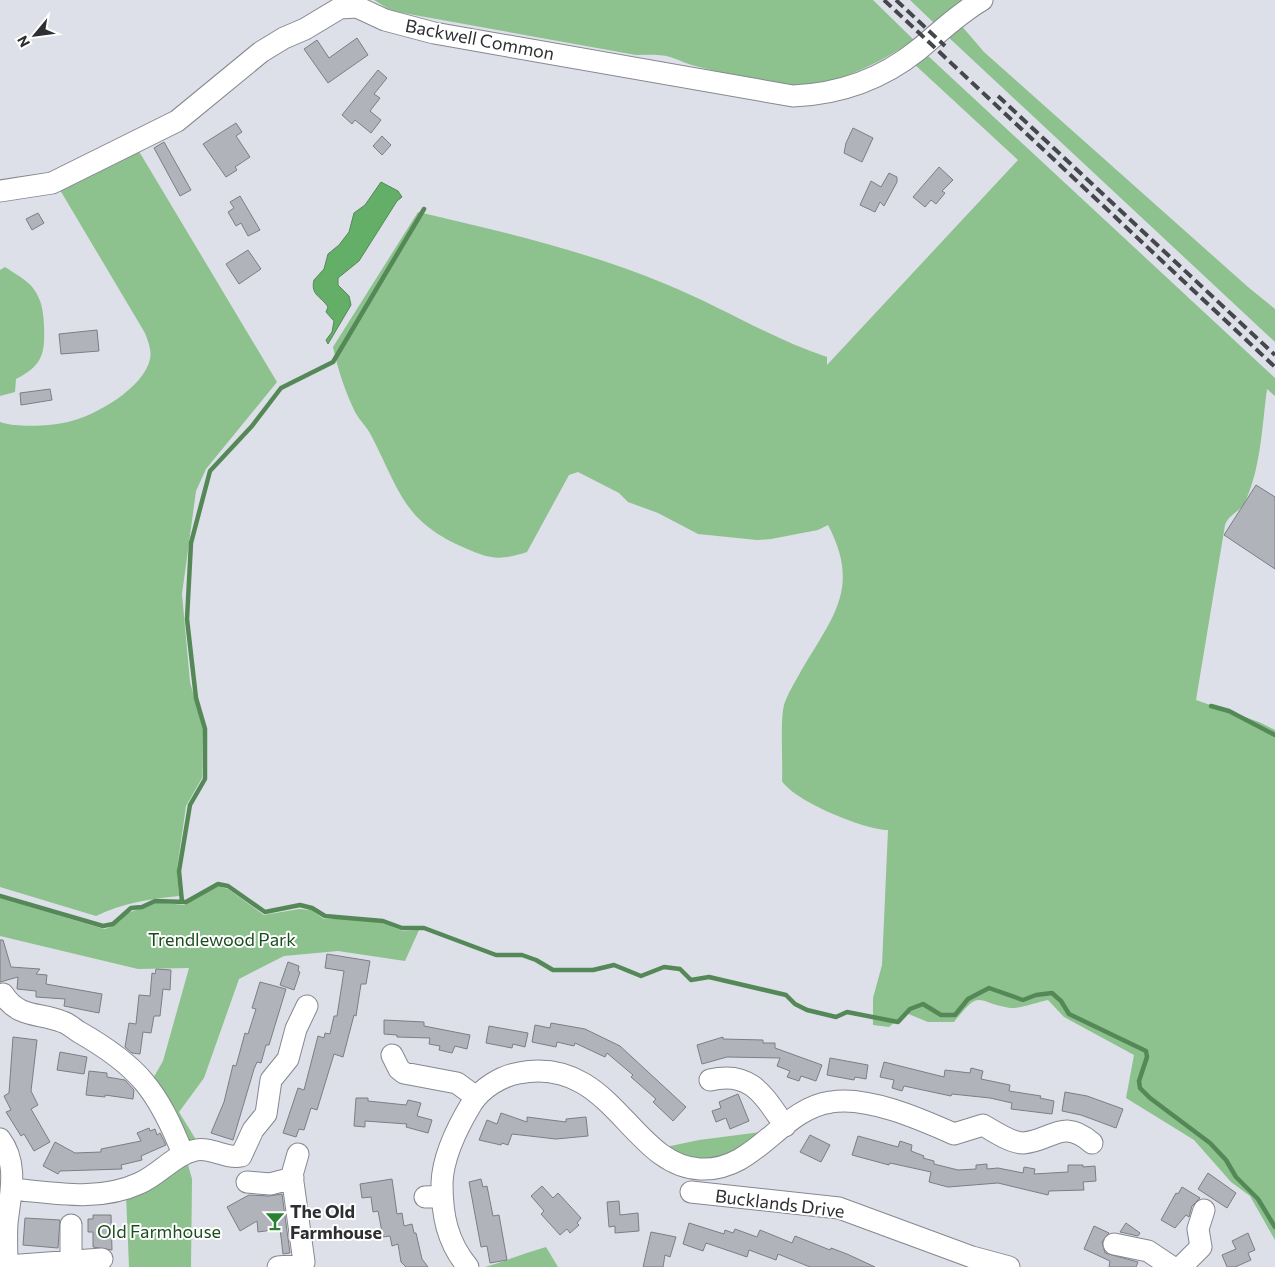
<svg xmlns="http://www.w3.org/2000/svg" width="1275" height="1267" viewBox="0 0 1275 1267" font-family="Commissioner,sans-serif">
<rect width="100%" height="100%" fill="#dde0e8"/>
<path fill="#8dc18d" d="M 374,0 L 873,0 L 914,40 C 884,61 830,88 793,86 C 762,85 730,74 699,67 C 689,65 680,60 670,57 C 660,54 646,55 636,55 L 392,11 Z
M 910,0 L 962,0 L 934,23 Z
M 960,24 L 984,52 L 1248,287 L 1275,309 L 1275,342 L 945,34 Z
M 926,54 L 1275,378 L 1275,396 L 1267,389 C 1262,426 1261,468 1245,502 C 1240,512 1229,514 1225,525 L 1196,700 L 1259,722 L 1275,730 L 1275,1240 L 1250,1196 L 1231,1182 L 1194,1140 L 1126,1098 L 1134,1055 L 1064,1017 L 1048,1000 C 1037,1002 1020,1009 1010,1008 C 975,1002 981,988 954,1022 L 928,1022 L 906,1013 L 889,1027 L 873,1025 L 873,998 L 882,965 L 888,830 C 865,830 794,801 782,781 C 783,762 780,721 784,705 C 788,693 795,682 801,671 C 833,616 861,588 828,525 L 818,530 L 771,539 L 757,540 L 698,534 L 658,513 L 628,502 L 619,493 L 578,472 L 569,475 L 527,552 C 499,561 490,559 465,548 C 404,522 400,492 372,437 C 368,428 360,421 355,412 C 345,391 338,370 333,347 L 418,212 C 500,231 590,252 668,285 C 722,307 772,339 827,357 L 827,365 L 1018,160 L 913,63 Z
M 137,148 L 277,382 L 206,469 L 196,491 L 182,594 L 190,682 L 203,730 L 202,778 L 186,806 L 177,869 L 179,896 C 149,899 123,903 96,916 L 0,887 L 0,422 C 18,428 50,426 68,422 C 95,416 144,388 150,359 C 152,351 148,341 145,333 L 60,190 Z
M 5,267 C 14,273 27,280 33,288 C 42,300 43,311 44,325 C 45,354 43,365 16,379 L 15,392 L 0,396 L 0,270 Z
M 218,886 L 228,889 L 264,915 L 299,909 L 311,910 L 324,919 L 353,919 L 383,923 L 403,931 L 419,930 L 405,961 L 338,951 L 284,956 L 239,979 L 204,1078 L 179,1112 L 198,1143 L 184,1150 L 151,1082 L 163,1061 L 189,968 L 138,969 L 0,936 L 0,898 L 104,929 C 122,925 122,914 133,911 C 142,908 147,907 155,902 L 184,905 Z
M 761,1132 L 728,1159 L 684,1159 L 666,1147 L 699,1140 Z
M 187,1161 L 192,1179 L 191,1267 L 129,1267 L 126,1194 Z
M 546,1247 L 558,1267 L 485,1267 C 506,1261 525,1253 546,1247 Z"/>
<path fill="#64af67" stroke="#548957" d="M 381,182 L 398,191 L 402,197 L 397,201 L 359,261 L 338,278 L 338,285 L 349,296 L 351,305 L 328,344 L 326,340 L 332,332 L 334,321 L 326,312 L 328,307 C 322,297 310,295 314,280 L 324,269 L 328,254 L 339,245 L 349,232 L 354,213 L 365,205 Z"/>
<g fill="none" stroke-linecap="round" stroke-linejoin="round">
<path stroke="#548957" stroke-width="4.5" d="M 1211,706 L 1229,711 L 1275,735
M 0,896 L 103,926 L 113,924 L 131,908 L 142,907 L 155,901 L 186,902 L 218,884 L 228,886 L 265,912 L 300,905 L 312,908 L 325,916 L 383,921 L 402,928 L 424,928 L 496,955 L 522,955 L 536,960 L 553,970 L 593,970 L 614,965 L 641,976 L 664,967 L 680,969 L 691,980 L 709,977 L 786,995 L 795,1004 L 807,1010 L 836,1017 L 847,1012 L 898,1022 L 910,1009 L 923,1004 L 941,1015 L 955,1015 L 968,999 L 989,988 L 1023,1000 L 1036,995 L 1052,993 L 1061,1001 L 1069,1014 L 1146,1051 L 1147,1057 L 1139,1081 L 1140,1088 L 1150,1098 L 1210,1143 L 1226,1160 L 1236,1177 L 1258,1199 L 1275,1227
M 182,902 L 179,871 L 190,805 L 205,779 L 205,729 L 196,698 L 187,619 L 191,543 L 210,471 L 252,426 L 281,388 L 333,362 L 424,209"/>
</g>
<path fill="#b1b3bb" stroke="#7c7e86" d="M 357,38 L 368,55 L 328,83 L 304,49 L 317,40 L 329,58 Z
M 378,70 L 387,78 L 374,94 L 380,98 L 370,111 L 381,120 L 371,133 L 355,120 L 352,124 L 342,115 Z
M 236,123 L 242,132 L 236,136 L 250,157 L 235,167 L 237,170 L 226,177 L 203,144 Z
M 853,128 L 873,138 L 862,162 L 844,153 L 846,143 Z
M 382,136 L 391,145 L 382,155 L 373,146 Z
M 164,142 L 191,190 L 180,196 L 154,148 Z
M 939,167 L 953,180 L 942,191 L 945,193 L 936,204 L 931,200 L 925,207 L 913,197 Z
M 889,173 L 897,177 L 897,182 L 884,206 L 880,202 L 875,212 L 860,205 L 871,181 L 881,187 Z
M 240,196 L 260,230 L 248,236 L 241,223 L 236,226 L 228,212 L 234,208 L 230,202 Z
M 38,213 L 44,223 L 32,230 L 26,219 Z
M 248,250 L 261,269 L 239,284 L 226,264 Z
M 97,330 L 99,351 L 61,354 L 59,334 Z
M 50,389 L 52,400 L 21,405 L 20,393 Z
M 1256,485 L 1275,497 L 1275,569 L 1224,535 Z
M 0,940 L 3,940 L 11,967 L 40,969 L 36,974 L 47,975 L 46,984 L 102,994 L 99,1013 L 64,1006 L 65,999 L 36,997 L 36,991 L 17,989 L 18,977 L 0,982 Z
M 327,954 L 370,961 L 366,984 L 361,984 L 356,1016 L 354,1015 L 343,1057 L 334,1054 L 317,1110 L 311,1108 L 304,1130 L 299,1129 L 296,1137 L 283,1133 L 298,1088 L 304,1090 L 318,1036 L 324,1038 L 325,1033 L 330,1034 L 334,1016 L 337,1016 L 344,971 L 325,968 Z
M 288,962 L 299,966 L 298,971 L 300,972 L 294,990 L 280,985 Z
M 156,969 L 171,970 L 170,990 L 163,989 L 160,1016 L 154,1016 L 151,1033 L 143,1032 L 140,1054 L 132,1053 L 125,1047 L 129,1023 L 136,1024 L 139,995 L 150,996 L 152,973 L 155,974 Z
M 260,982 L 286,989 L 269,1045 L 266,1045 L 261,1063 L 257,1062 L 254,1069 L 233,1140 L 211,1133 L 224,1102 L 233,1065 L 236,1066 L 245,1033 L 248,1034 L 256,1009 L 252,1008 Z
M 384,1020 L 424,1022 L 424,1026 L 470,1035 L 467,1049 L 455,1046 L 452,1053 L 439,1050 L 440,1046 L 429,1044 L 430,1038 L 397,1037 L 397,1035 L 384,1034 Z
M 551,1023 L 585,1029 L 620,1046 L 686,1107 L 673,1121 L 653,1102 L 656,1099 L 631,1077 L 633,1075 L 607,1053 L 605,1057 L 575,1043 L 574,1046 L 557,1042 L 556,1047 L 532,1042 L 535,1025 L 550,1028 Z
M 489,1026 L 528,1033 L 525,1047 L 513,1044 L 512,1048 L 486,1043 Z
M 13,1037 L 37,1040 L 31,1091 L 38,1105 L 31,1109 L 50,1142 L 34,1151 L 24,1134 L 21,1136 L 6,1112 L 11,1110 L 4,1096 L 9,1093 Z
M 723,1037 L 723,1039 L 763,1040 L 763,1043 L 775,1043 L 775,1048 L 822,1065 L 816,1081 L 801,1076 L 799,1081 L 787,1077 L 790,1071 L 777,1066 L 780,1058 L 727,1057 L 702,1064 L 697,1045 Z
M 60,1052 L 87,1057 L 84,1074 L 57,1070 Z
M 830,1058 L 868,1065 L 866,1079 L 855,1077 L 854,1080 L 827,1075 Z
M 884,1062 L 944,1077 L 945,1070 L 970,1073 L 971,1068 L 983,1071 L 981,1079 L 1010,1085 L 1009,1091 L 1041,1096 L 1040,1098 L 1054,1101 L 1052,1114 L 1011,1109 L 1012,1103 L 990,1098 L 952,1094 L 951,1096 L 904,1086 L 902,1091 L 892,1088 L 894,1080 L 880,1077 Z
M 89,1071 L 107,1073 L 107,1077 L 125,1080 L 134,1090 L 133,1099 L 105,1095 L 105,1097 L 86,1095 Z
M 1065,1092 L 1087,1096 L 1123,1109 L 1116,1128 L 1081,1115 L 1062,1111 Z
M 738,1094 L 749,1121 L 730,1129 L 726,1118 L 716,1122 L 712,1111 L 721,1108 L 719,1102 Z
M 356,1098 L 368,1098 L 368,1101 L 406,1105 L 408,1100 L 421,1103 L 417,1116 L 432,1120 L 428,1133 L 406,1127 L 407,1124 L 365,1121 L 365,1127 L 354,1126 Z
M 501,1113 L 527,1122 L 527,1117 L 566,1122 L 566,1119 L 586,1117 L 588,1136 L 556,1139 L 512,1134 L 508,1145 L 502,1143 L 501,1145 L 479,1140 L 487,1120 L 497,1124 Z
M 149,1128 L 150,1131 L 155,1129 L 157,1135 L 160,1133 L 166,1145 L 141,1156 L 142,1160 L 121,1165 L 122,1169 L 60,1171 L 58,1174 L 43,1166 L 55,1142 L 75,1153 L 101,1152 L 101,1149 L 141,1141 L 137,1133 Z
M 810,1135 L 830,1145 L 821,1162 L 800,1152 Z
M 858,1136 L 898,1147 L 900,1141 L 912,1145 L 911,1151 L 924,1156 L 923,1158 L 934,1161 L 934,1164 L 958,1170 L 976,1169 L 976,1165 L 987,1164 L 987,1169 L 998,1168 L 1023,1173 L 1024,1167 L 1035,1169 L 1034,1174 L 1068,1172 L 1068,1165 L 1083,1165 L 1083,1167 L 1095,1166 L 1096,1181 L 1083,1182 L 1084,1190 L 1049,1191 L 1048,1195 L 998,1183 L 948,1187 L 929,1182 L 931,1172 L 890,1163 L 889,1165 L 852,1155 Z
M 1208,1173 L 1236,1193 L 1227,1208 L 1198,1189 Z
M 392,1179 L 397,1214 L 402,1213 L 404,1226 L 412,1224 L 414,1233 L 416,1233 L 422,1259 L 428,1267 L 406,1267 L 401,1262 L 398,1244 L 392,1246 L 390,1236 L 383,1237 L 378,1211 L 373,1212 L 371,1197 L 362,1198 L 360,1184 Z
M 481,1179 L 483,1187 L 487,1186 L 493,1216 L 499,1215 L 507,1260 L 490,1263 L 487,1246 L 481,1247 L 469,1182 Z
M 542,1186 L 553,1198 L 558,1193 L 581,1218 L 577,1223 L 579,1225 L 570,1233 L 567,1229 L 560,1235 L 541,1214 L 544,1211 L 531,1196 Z
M 1182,1187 L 1200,1198 L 1192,1206 L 1189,1217 L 1186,1215 L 1175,1228 L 1161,1220 L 1176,1193 L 1178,1194 Z
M 282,1194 L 290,1253 L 283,1254 L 280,1229 L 258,1232 L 257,1221 L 240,1231 L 227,1207 L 249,1195 L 269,1196 Z
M 619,1201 L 620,1215 L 638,1213 L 639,1231 L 615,1233 L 615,1226 L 609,1227 L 607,1202 Z
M 93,1215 L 111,1215 L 112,1250 L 93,1247 L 93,1232 L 88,1232 L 88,1219 L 93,1219 Z
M 25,1218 L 60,1220 L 58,1248 L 23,1245 Z
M 689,1223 L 724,1234 L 725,1230 L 733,1233 L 735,1229 L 757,1237 L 760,1230 L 792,1243 L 795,1236 L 830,1250 L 831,1248 L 847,1254 L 875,1267 L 810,1267 L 778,1254 L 776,1260 L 749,1250 L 747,1257 L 706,1243 L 703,1251 L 683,1244 Z
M 1126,1223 L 1140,1233 L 1138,1236 L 1120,1232 Z
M 1094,1226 L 1109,1233 L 1102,1242 L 1105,1253 L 1138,1262 L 1136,1267 L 1109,1267 L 1110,1261 L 1084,1249 Z
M 651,1232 L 676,1237 L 670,1257 L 665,1255 L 663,1267 L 643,1267 Z
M 1248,1233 L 1255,1250 L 1248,1253 L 1251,1260 L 1235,1267 L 1227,1267 L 1222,1255 L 1236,1249 L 1232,1241 Z"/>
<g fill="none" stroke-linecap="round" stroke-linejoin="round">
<defs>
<path id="minor" d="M 0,191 L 52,183 L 177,121 L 261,52 L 284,38 L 305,29 L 340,8 L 357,7 L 385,20 L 434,33 L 793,96 C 840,94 882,79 918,50 C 940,32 958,14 982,0
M 3,994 C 19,1019 39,1012 63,1022 C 69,1024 74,1029 79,1032 C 139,1066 158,1091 183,1154
M 392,1055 L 399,1069 L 404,1073 L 457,1083 L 476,1097
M 710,1080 C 751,1070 764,1096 785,1126
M 0,1139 C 19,1164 10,1195 7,1223 C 6,1238 7,1252 7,1267
M 247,1182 L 270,1184 L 293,1178
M 12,1189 C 56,1193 99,1202 140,1183 C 160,1174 175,1154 196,1150 C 211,1147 226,1159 241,1156 L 253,1130 L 266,1114 L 271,1080 L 288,1059 L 296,1029 L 307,1006
M 691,1192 L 839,1208 L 972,1257 L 1009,1267
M 425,1197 L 442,1196
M 71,1225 L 71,1261
M 1114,1244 L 1148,1251 L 1172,1267
M 7,1266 L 102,1259
M 278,1267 L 300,1265 L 304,1262 L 292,1175 L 298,1154
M 468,1267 C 447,1242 442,1215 442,1183 C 443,1155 458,1126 472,1103 C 482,1088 501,1076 519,1073 C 612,1055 631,1166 700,1169 C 756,1172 780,1109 831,1102 C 868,1096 920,1119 954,1134 L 983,1125 C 993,1131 1011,1143 1023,1143 C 1052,1141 1062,1117 1092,1143
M 1181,1267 L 1201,1247 L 1198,1229 L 1204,1210"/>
</defs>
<use href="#minor" stroke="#868890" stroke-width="23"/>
<use href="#minor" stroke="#fff" stroke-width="21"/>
<path stroke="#46474c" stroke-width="4" stroke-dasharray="10 5" stroke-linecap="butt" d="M 884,0 L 1275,367
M 896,0 L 945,46
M 998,96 L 1275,355"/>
</g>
<defs>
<symbol id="bar-bare" viewBox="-9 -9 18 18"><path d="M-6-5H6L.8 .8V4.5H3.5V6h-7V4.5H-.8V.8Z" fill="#288231" stroke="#fff" stroke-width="2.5" paint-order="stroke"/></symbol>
</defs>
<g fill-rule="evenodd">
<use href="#bar-bare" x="261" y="1207" width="28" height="28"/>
</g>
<g text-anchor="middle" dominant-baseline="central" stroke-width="4" stroke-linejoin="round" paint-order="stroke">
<g font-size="18" fill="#2e2f33" stroke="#fff">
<text transform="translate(480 39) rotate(11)">Backwell Common</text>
<text transform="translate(780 1203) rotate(7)">Bucklands Drive</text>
</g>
<g font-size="18" fill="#194d1d" stroke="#fff">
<text x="222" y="939">Trendlewood Park</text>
<text x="159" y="1231">Old Farmhouse</text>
</g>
<g font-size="18" font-weight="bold" fill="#2e2f33" stroke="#fff" text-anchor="start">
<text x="290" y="1211">The Old<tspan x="290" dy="21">Farmhouse</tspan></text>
</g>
</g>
<g transform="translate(35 35) rotate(241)" stroke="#ffffff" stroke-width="4" paint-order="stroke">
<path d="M0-4L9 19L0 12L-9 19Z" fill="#2e2f33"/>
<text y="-8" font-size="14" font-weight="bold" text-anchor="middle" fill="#2e2f33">N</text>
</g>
</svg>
